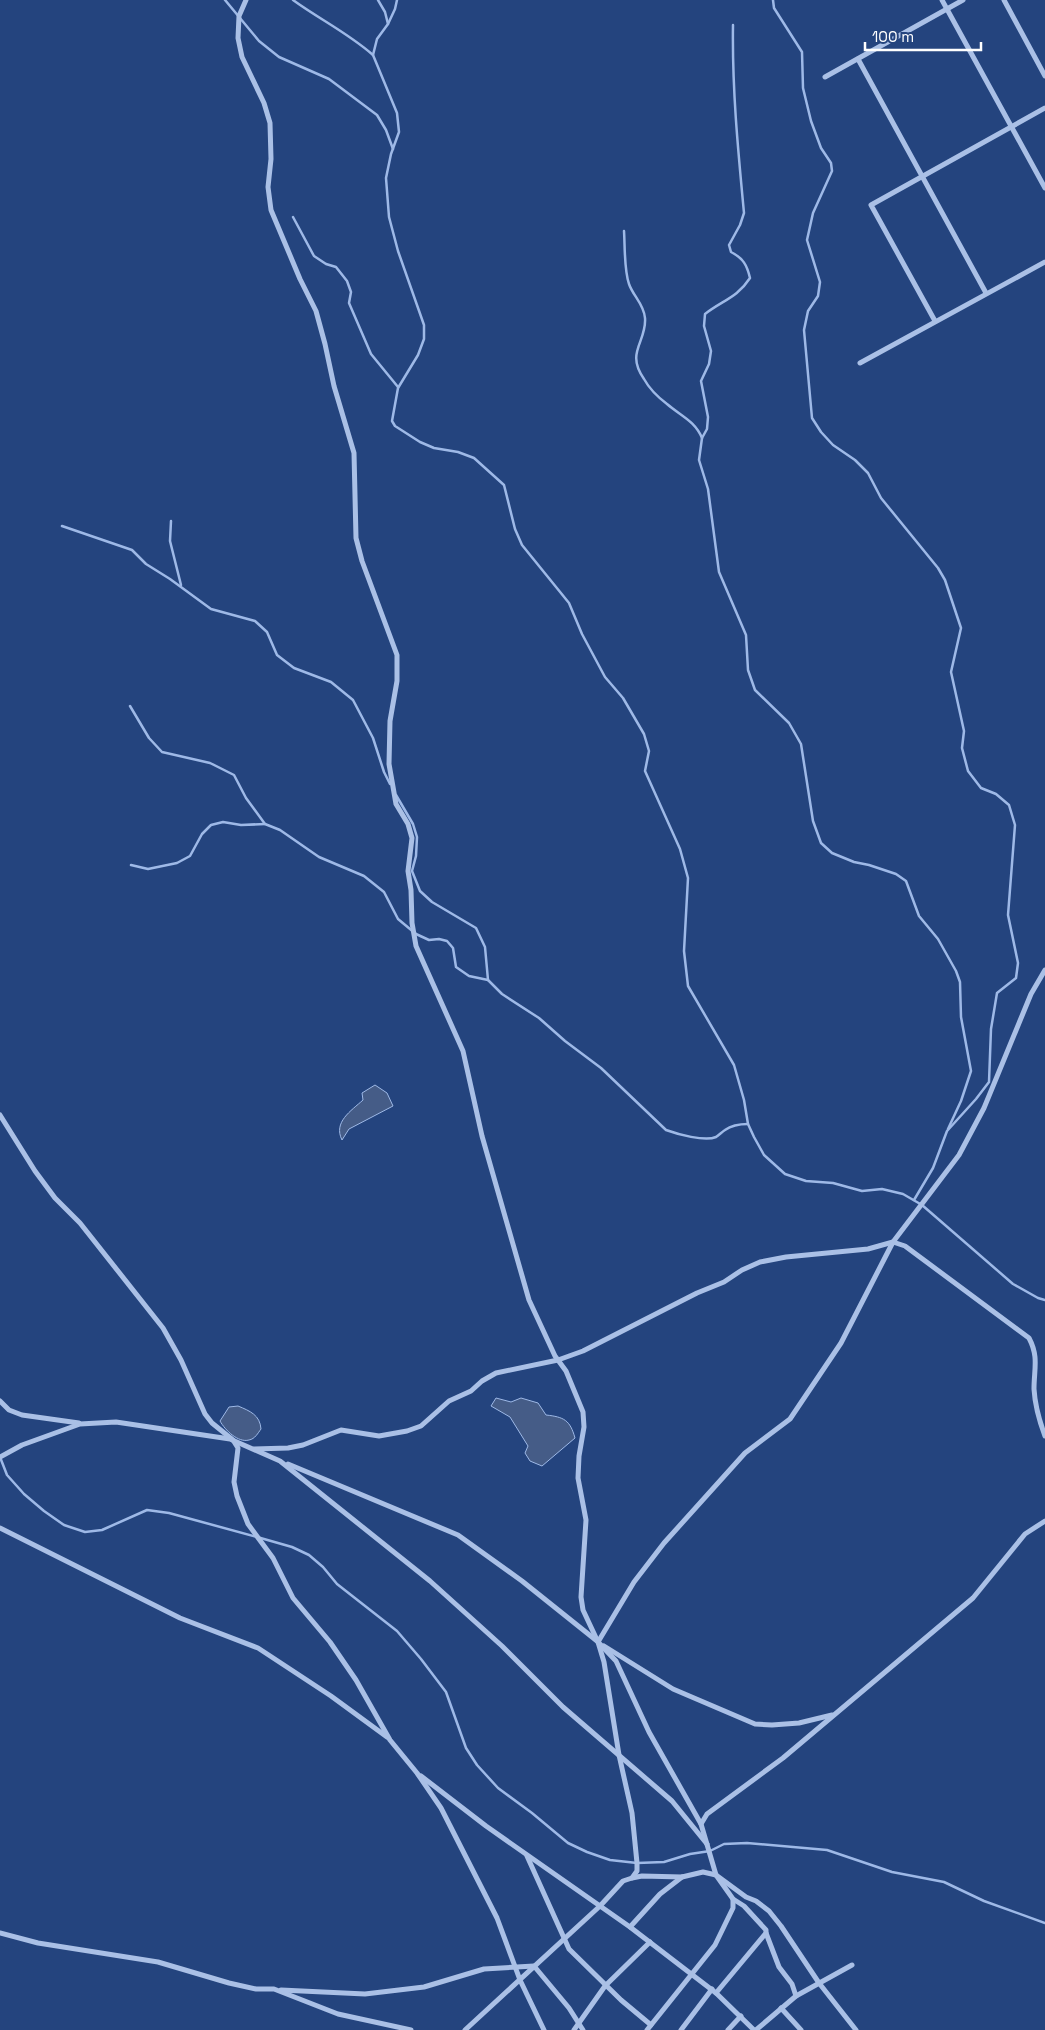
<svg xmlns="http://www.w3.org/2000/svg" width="1045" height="2030" font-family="'Space Grotesk',sans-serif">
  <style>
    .water { fill: #455c87; stroke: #9eb9e7 }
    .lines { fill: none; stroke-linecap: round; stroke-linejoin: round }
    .stream { stroke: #9eb9e7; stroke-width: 2.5 }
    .street { stroke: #aac0e6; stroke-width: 5 }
  </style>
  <rect width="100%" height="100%" fill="#24447e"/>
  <g class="water">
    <path d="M 375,1085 L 387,1093 L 393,1106 L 349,1129 L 342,1140 C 333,1122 351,1111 363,1100 L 362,1093 Z"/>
    <path d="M 496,1398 L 511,1402 L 521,1398 L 538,1403 L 546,1415 C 564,1417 570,1420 575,1438 L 542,1466 L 530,1461 L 525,1453 L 528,1446 L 510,1417 L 491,1406 Z"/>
    <path d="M 238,1406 C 250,1411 260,1415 261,1429 C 258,1433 255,1439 249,1440 C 238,1443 225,1430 220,1421 L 229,1407 Z"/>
  </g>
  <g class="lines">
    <g class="stream">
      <path d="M 225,0 L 259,41 L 279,57 L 329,79 L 377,115 L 386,130 L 393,149"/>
      <path d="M 293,0 C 319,19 348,33 373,55"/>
      <path d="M 378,0 L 385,12 L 388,24 L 377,39 L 373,55 L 397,113 L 399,132 L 391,154 L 386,178 L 389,217 L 398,251 L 424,325 L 424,339 L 418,355 L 398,388 L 392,421 L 395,426 L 420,442 L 434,448 L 458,452 L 474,458 L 504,485 L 515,529 L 522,545 L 569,603 L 582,634 L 605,677 L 623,698 L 644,734 L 649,751 L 645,771 L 680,849 L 688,878 L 684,951 L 688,986 L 734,1065 L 744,1100 L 748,1124 L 754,1137 L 764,1155 L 785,1174 L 806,1181 L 833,1183 L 862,1191 L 882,1189 L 903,1194 L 922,1205 L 1013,1284 L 1038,1298 L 1045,1300"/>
      <path d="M 773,0 L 774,8 L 802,52 L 803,88 L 811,121 L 821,148 L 831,163 L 832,171 L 813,213 L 807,240 L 820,282 L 818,296 L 808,311 L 804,330 L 812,418 L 821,432 L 833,445 L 855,460 L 868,473 L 881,498 L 938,568 L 945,580 L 961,628 L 951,672 L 964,731 L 962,748 L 968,771 L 981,788 L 996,794 L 1009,805 L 1015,825 L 1008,915 L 1018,963 L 1016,978 L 997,993 L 991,1029 L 989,1082 L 976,1099 L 947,1131 L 933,1168 L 914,1200"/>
      <path d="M 388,24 L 395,9 L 397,0"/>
      <path d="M 733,25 C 732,88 738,150 744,213 L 740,225 L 729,245 L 731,252 C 743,258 747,265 750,278 C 737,298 723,300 705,314 L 704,326 L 711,351 L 709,364 L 701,381 L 708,417 L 707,429 L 702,438 L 699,460 L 708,489 L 719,572 L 746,635 L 748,670 L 755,690 L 789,723 L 801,744 L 813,821 L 821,843 L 832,853 L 854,862 L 869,865 L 896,874 L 906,881 L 919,916 L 938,939 L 956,971 L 960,982 L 961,1017 L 971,1071 L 961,1101 L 948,1129"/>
      <path d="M 293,217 L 314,256 L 326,264 L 336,267 L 347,281 L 351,292 L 349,303 L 371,354 L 398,387"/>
      <path d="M 624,231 C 625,246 624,270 629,284 C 633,296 644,304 645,318 C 647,342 625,352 644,379 C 649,388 659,398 667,404 C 681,416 695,421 702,438"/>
      <path d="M 171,521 L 170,541 L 181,585"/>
      <path d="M 62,526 L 132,550 L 146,564 L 170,579 L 211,609 L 255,621 L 267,632 L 277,655 L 294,668 L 331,682 L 353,700 L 373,738 L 384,772 L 390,784"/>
      <path d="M 130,706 L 149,738 L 162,752 L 210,763 L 234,775 L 246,798 L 265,824 L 280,830 L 319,857 L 364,876 L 384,892 L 398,919 L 416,934 L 429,940 L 439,939 L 447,941 L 453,948 L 456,967 L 469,976 L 488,980"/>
      <path d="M 396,795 L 413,824 L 417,837 L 416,856 L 412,871 L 420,891 L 432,902 L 476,928 L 485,947 L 488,980 L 502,994 L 539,1018 L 565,1041 L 601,1068 L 666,1130 C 677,1134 705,1142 716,1137 C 719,1135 722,1132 725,1130 C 732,1125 739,1124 748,1124"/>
      <path d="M 131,865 L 148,869 L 177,863 L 190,856 L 202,834 L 211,825 L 223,822 L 241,825 L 265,824"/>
      <path d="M 0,1457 L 7,1475 L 24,1494 L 44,1511 L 64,1525 L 85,1532 L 102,1530 L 147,1510 L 169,1513 L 257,1537 L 292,1547 L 309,1555 L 323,1567 L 337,1584 L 397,1631 L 421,1659 L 446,1692 L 466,1748 L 477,1765 L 498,1788 L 532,1813 L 568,1843 L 587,1852 L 610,1860 L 637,1863 L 664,1862 L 690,1854 L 710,1851 L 724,1844 L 747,1843 L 827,1850 L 892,1872 L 944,1882 L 984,1901 L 1045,1923"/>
    </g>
    <g class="street">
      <path d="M 246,0 L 239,16 L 238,38 L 242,57 L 264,103 L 270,123 L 271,159 L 268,187 L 271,210 L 300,279 L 316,311 L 325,344 L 334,386 L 354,453 L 356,538 L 362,561 L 397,655 L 397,681 L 390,721 L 389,764 L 396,804 L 408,824 L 412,838 L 408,871 L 411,890 L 412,923 L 416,946 L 463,1051 L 482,1136 L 529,1300 L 555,1356 L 566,1371 L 583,1412 L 584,1427 L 579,1456 L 578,1478 L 586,1520 L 581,1597 L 583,1610 L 598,1642 L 604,1662 L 619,1755 L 632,1813 L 637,1863 L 637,1871 L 632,1878 L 623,1881 L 600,1906 L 465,2030"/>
      <path d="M 942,0 L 1045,188"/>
      <path d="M 1004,0 L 1045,76"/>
      <path d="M 858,59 L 986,293"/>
      <path d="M 825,77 L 963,0"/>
      <path d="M 935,321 L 871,205 L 1045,108"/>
      <path d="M 860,363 L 1045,262"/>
      <path d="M 0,1115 L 35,1171 L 55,1198 L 80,1223 L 163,1328 L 181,1360 L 205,1414 L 212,1423 L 233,1440 L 238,1448 L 234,1482 L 237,1496 L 248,1524 L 273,1558 L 293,1598 L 330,1642 L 356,1680 L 390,1740 L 417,1773 L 441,1808 L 497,1918 L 520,1980 L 544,2030"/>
      <path d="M 0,1401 L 9,1410 L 22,1415 L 79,1423"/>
      <path d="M 254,1449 L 288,1448 L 303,1445 L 341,1430 L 379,1436 L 407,1431 L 421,1426 L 449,1401 L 471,1391 L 482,1381 L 496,1373 L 558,1360 L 583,1351 L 697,1293 L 724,1282 L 742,1270 L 760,1262 L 786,1257 L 868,1249 L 893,1242 L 905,1246 L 1029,1338 C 1039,1357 1034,1369 1034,1389 C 1035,1406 1039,1420 1045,1436"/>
      <path d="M 0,1457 L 22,1445 L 80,1424 L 116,1422 L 230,1439 L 280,1461 L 430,1581 L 502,1646 L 563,1707 L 672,1801 L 707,1844"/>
      <path d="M 288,1464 L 458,1535 L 522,1581 L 597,1641"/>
      <path d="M 0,1528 L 180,1618 L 258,1648 L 331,1696 L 387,1737"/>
      <path d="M 604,1646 L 673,1689 L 755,1724 L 772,1725 L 799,1723 L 832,1715"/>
      <path d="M 421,1776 L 486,1826 L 630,1927 L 716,1993 L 754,2030"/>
      <path d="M 701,1824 L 649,1732 L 616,1661 L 598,1642 L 634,1582 L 664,1543 L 745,1453 L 790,1419 L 841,1343 L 893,1242 L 959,1155 L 984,1108 L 1031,994 L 1045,970"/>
      <path d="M 527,1856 L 569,1949 L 621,2000 L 651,2025"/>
      <path d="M 632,1878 L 642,1876 L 682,1877 L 703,1872 L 716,1875 L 746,1897 L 756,1901 L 769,1911 L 781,1926 L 819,1983 L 856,2030"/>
      <path d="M 630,1927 L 660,1894 L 682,1877"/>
      <path d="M 0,1933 L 38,1943 L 158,1962 L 229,1983 L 256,1989 L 274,1989 L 338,2014 L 411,2030"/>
      <path d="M 766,1933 L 779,1967 L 792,1984 L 796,1996"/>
      <path d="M 281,1990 L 365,1994 L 424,1987 L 484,1969 L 534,1966 L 569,2008 L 583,2030"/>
      <path d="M 716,1993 L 766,1933 L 766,1930 L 744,1906 L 733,1899"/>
      <path d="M 781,2008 L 801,2030"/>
      <path d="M 574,2030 L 605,1986 L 650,1942"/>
      <path d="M 647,2030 L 715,1945 L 733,1908 L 733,1899 L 716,1875 L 701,1824 L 707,1814 L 783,1758 L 973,1598 L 1025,1534 L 1045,1521"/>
      <path d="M 681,2030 L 712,1989"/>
      <path d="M 728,2030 L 741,2016"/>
      <path d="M 756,2030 L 796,1996 L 852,1965"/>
    </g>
  </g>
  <path d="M865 42v8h116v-8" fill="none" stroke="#ffffff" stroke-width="2.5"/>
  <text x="872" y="42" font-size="15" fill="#ffffff" stroke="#24447e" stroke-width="4" paint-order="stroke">100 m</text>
</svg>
